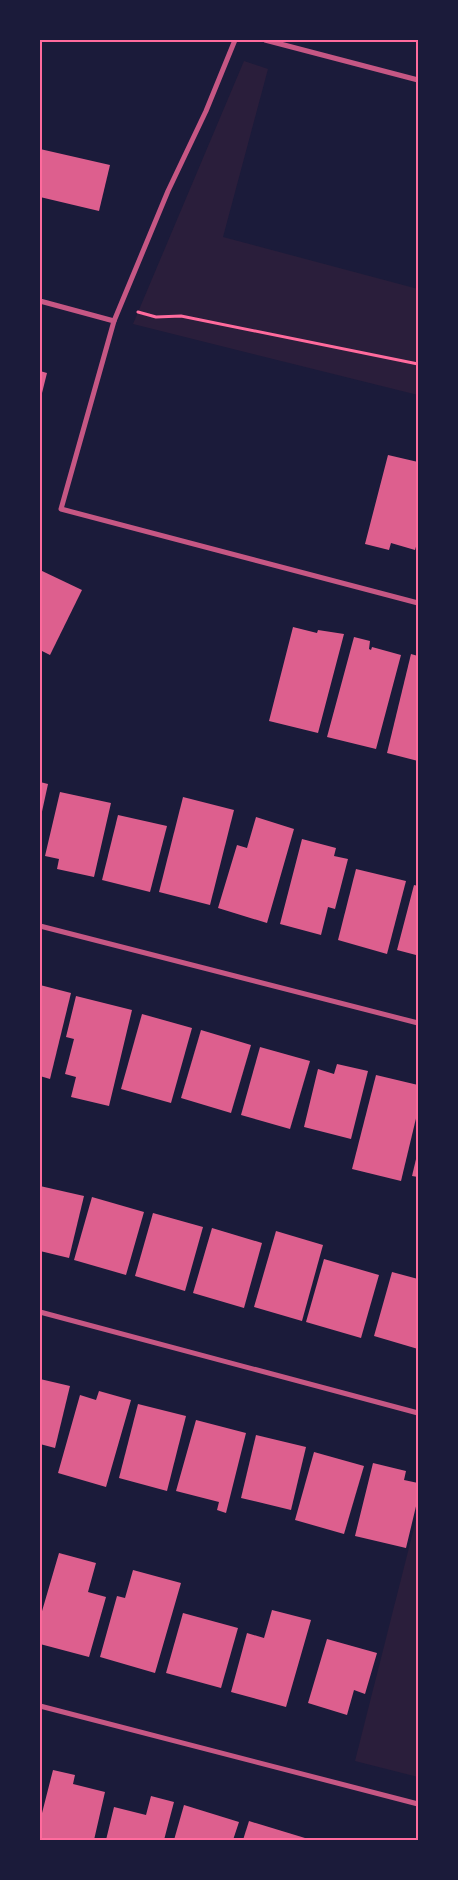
<svg xmlns="http://www.w3.org/2000/svg" width="458" height="1880" font-family="'Public Sans',sans-serif">
  <style>
    .green { fill: #2a1e3b }
    .building { fill: #dd5f8e }
    .lines { fill: none; stroke-linecap: round; stroke-linejoin: round }
    .path { stroke: #ff6b9d; stroke-width: 3 }
    .minor { stroke: #c65784; stroke-width: 5 }
    .neatline { fill: none; stroke: #ff6b9d; stroke-width: 2 }
  </style>
  <rect width="100%" height="100%" fill="#1b1b3a"/>
  <g class="green">
    <path d="M 244,61 L 268,69 L 223,237 L 418,289 L 418,395 L 133,324 Z"/>
    <path d="M 418,1512 L 418,1777 L 355,1761 Z"/>
  </g>
  <g class="building">
    <path d="M 40,149 L 110,165 L 99,211 L 40,197 Z"/>
    <path d="M 40,371 L 47,373 L 41,397 L 40,397 Z"/>
    <path d="M 388,455 L 418,462 L 418,540 L 415,550 L 391,543 L 389,550 L 365,544 Z"/>
    <path d="M 40,570 L 82,590 L 50,655 L 40,650 Z"/>
    <path d="M 293,627 L 317,633 L 318,630 L 344,634 L 318,733 L 269,721 Z"/>
    <path d="M 354,637 L 370,641 L 369,649 L 371,650 L 372,647 L 401,655 L 376,749 L 327,737 Z"/>
    <path d="M 411,654 L 418,656 L 418,761 L 387,753 Z"/>
    <path d="M 40,782 L 48,784 L 41,816 L 40,816 Z"/>
    <path d="M 60,792 L 111,803 L 94,877 L 57,869 L 59,859 L 45,856 Z"/>
    <path d="M 183,797 L 234,810 L 210,905 L 159,892 Z"/>
    <path d="M 118,815 L 167,826 L 150,892 L 102,880 Z"/>
    <path d="M 256,817 L 294,829 L 267,923 L 218,908 L 237,845 L 247,848 Z"/>
    <path d="M 302,839 L 336,848 L 334,856 L 348,859 L 335,909 L 328,907 L 321,935 L 280,924 Z"/>
    <path d="M 356,869 L 406,881 L 387,954 L 338,940 Z"/>
    <path d="M 414,885 L 418,886 L 418,958 L 416,955 L 397,950 Z"/>
    <path d="M 40,985 L 71,993 L 50,1079 L 40,1076 Z"/>
    <path d="M 76,996 L 132,1010 L 109,1106 L 71,1097 L 76,1077 L 65,1074 L 74,1039 L 66,1037 Z"/>
    <path d="M 142,1014 L 192,1028 L 171,1103 L 121,1089 Z"/>
    <path d="M 201,1030 L 251,1045 L 231,1113 L 181,1098 Z"/>
    <path d="M 260,1047 L 310,1061 L 290,1129 L 241,1115 Z"/>
    <path d="M 337,1064 L 368,1071 L 351,1139 L 304,1127 L 318,1069 L 334,1074 Z"/>
    <path d="M 376,1075 L 418,1085 L 418,1110 L 401,1181 L 352,1169 Z"/>
    <path d="M 417,1155 L 418,1155 L 418,1177 L 412,1176 Z"/>
    <path d="M 40,1186 L 84,1196 L 69,1258 L 40,1251 Z"/>
    <path d="M 92,1197 L 144,1212 L 126,1275 L 74,1260 Z"/>
    <path d="M 153,1213 L 203,1227 L 185,1291 L 135,1276 Z"/>
    <path d="M 212,1228 L 262,1243 L 244,1308 L 193,1293 Z"/>
    <path d="M 276,1231 L 323,1245 L 302,1321 L 254,1307 Z"/>
    <path d="M 324,1259 L 379,1275 L 361,1338 L 306,1322 Z"/>
    <path d="M 392,1272 L 418,1279 L 418,1349 L 374,1336 Z"/>
    <path d="M 40,1379 L 70,1386 L 55,1448 L 40,1444 Z"/>
    <path d="M 99,1391 L 131,1400 L 106,1487 L 58,1473 L 80,1395 L 96,1400 Z"/>
    <path d="M 138,1404 L 186,1416 L 167,1491 L 119,1478 Z"/>
    <path d="M 196,1420 L 246,1433 L 226,1513 L 217,1510 L 219,1502 L 176,1491 Z"/>
    <path d="M 256,1435 L 306,1447 L 291,1510 L 241,1498 Z"/>
    <path d="M 314,1452 L 364,1466 L 344,1534 L 295,1520 Z"/>
    <path d="M 373,1463 L 406,1471 L 404,1480 L 418,1483 L 418,1498 L 406,1548 L 355,1536 Z"/>
    <path d="M 59,1553 L 96,1563 L 88,1592 L 106,1597 L 89,1657 L 40,1644 L 40,1618 Z"/>
    <path d="M 133,1570 L 181,1583 L 155,1673 L 100,1657 L 117,1596 L 125,1598 Z"/>
    <path d="M 272,1610 L 311,1620 L 286,1707 L 231,1692 L 247,1633 L 264,1638 Z"/>
    <path d="M 183,1613 L 238,1628 L 221,1688 L 166,1673 Z"/>
    <path d="M 327,1639 L 377,1653 L 365,1694 L 354,1690 L 347,1715 L 308,1703 Z"/>
    <path d="M 53,1770 L 75,1775 L 73,1784 L 105,1792 L 94,1840 L 40,1840 L 40,1821 Z"/>
    <path d="M 151,1796 L 174,1802 L 164,1840 L 106,1840 L 114,1807 L 146,1815 Z"/>
    <path d="M 184,1805 L 239,1822 L 233,1840 L 174,1840 Z"/>
    <path d="M 249,1821 L 305,1838 L 305,1840 L 243,1840 Z"/>
  </g>
  <g class="lines">
    <path class="path" d="M 138,312 L 156,317 L 181,316 L 418,364"/>
    <g class="minor">
      <path d="M 235,40 L 206,111 L 168,191 L 114,321 L 61,509 L 418,603"/>
      <path d="M 265,40 L 418,80"/>
      <path d="M 40,301 L 114,321"/>
      <path d="M 40,926 L 418,1023"/>
      <path d="M 40,1312 L 418,1413"/>
      <path d="M 40,1706 L 418,1804"/>
    </g>
  </g>
  <rect width="458" height="1880" fill="none" stroke="#1b1b3a" stroke-width="82"/>
  <rect x="41" y="41" width="376" height="1798" class="neatline"/>
</svg>
